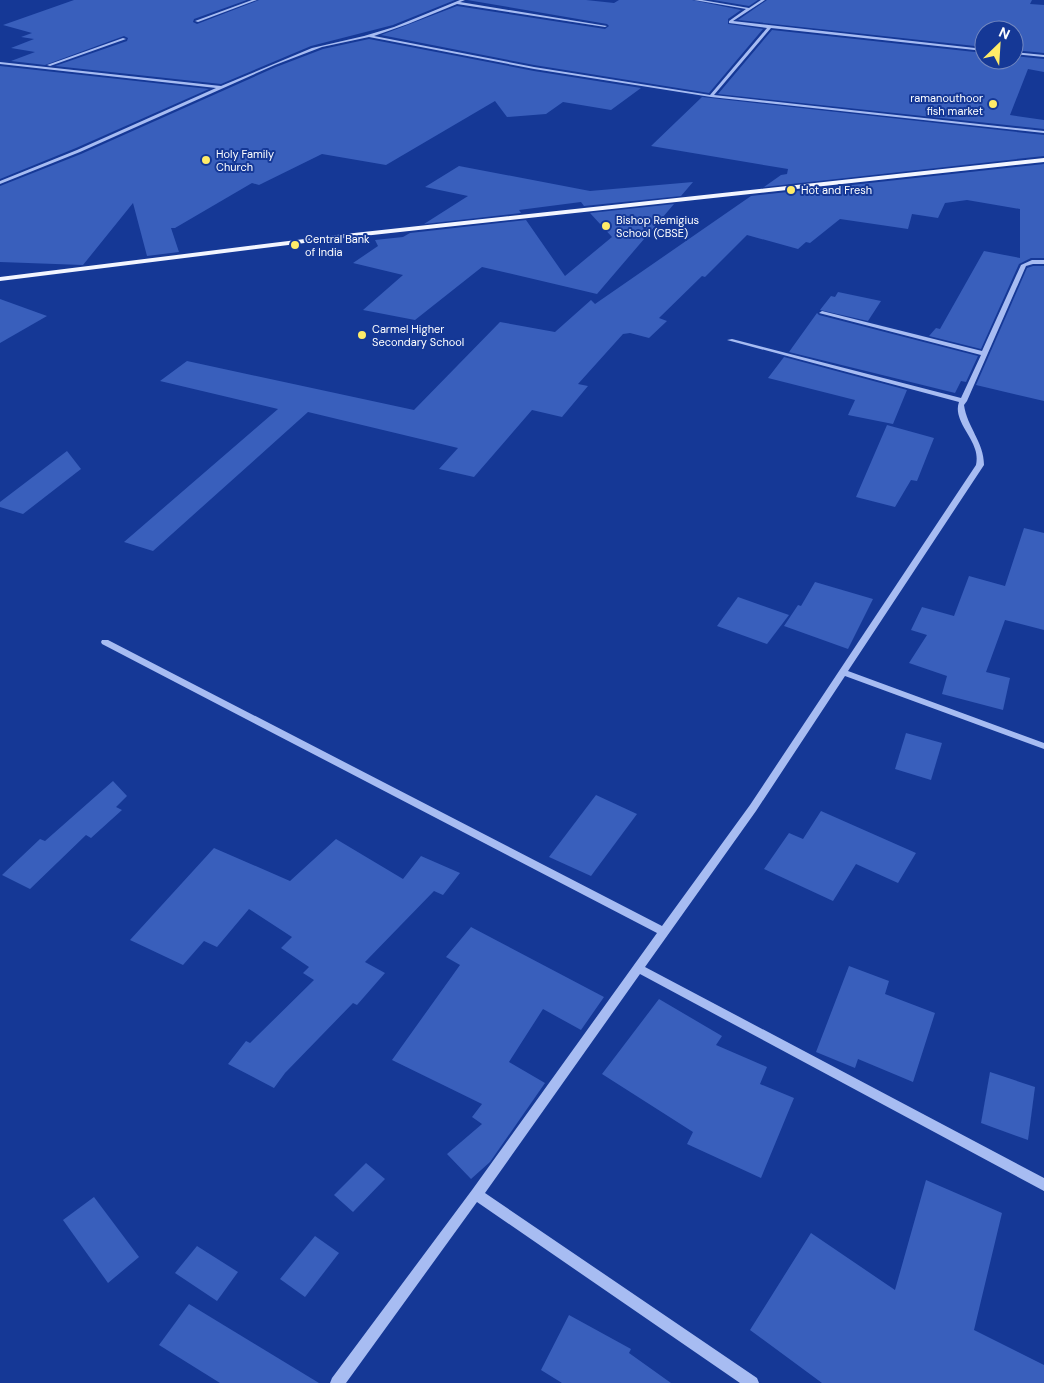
<svg xmlns="http://www.w3.org/2000/svg" width="1044" height="1383" font-family="'DM Sans',sans-serif">
  <style>
    .building { fill: #395fbc }
    .lines { fill: none; stroke-linecap: round; stroke-linejoin: round }
    .minor { fill: #a7bcf2; fill-rule: evenodd }
    .major { fill: #f2f5ff; fill-rule: evenodd }
    .poi-dot { fill: #ffec68; stroke: #153896; stroke-width: 2 }
    .labels { text-anchor: middle; stroke-width: 4; stroke-linejoin: round; paint-order: stroke }
    .far-poi-label { font-size: 11px; fill: #fff; stroke: #153896; text-anchor: start }
  </style>
  <rect width="100%" height="100%" fill="#153896"/>
  <g class="building">
    <path d="M 74,0 L 247,0 L 194,19 L 193,22 L 197,24 L 259,0 L 455,0 L 393,25 L 311,46 L 221,84 L 55,66 L 127,41 L 128,38 L 124,36 L 45,65 L 11,61 L 35,52 L 11,48 L 34,39 L 21,37 L 32,33 L 3,25 Z"/>
    <path d="M 467,0 L 586,0 L 614,3 L 619,0 L 692,0 L 741,10 L 728,19 L 728,24 L 763,29 L 709,93 L 534,65 L 381,35 L 457,6 L 605,29 L 609,26 L 607,24 Z"/>
    <path d="M 713,0 L 758,0 L 749,6 Z"/>
    <path d="M 767,0 L 1032,0 L 1030,4 L 1044,5 L 1044,53 L 1014,50 L 1014,30 L 984,30 L 984,47 L 738,20 Z"/>
    <path d="M 772,30 L 984,53 L 984,60 L 1014,60 L 1014,56 L 1044,59 L 1044,72 L 1028,69 L 1010,115 L 1044,120 L 1044,129 L 718,94 Z"/>
    <path d="M 369,39 L 534,71 L 641,88 L 611,110 L 563,102 L 546,114 L 507,117 L 495,101 L 386,165 L 322,154 L 259,185 L 252,183 L 175,228 L 171,228 L 179,252 L 147,256 L 133,203 L 83,265 L 0,262 L 0,186 L 81,154 L 276,67 L 323,49 Z"/>
    <path d="M 0,66 L 209,89 L 76,148 L 0,179 Z"/>
    <path d="M 702,97 L 1044,135 L 1044,156 L 764,187 L 781,175 L 787,174 L 788,169 L 651,146 Z"/>
    <path d="M 1044,164 L 1044,258 L 1031,258 L 1019,264 L 981,349 L 929,336 L 936,328 L 940,329 L 984,251 L 1020,258 L 1020,209 L 967,200 L 945,203 L 938,218 L 912,214 L 908,229 L 840,219 L 810,243 L 806,242 L 798,249 L 747,235 L 705,277 L 702,276 L 659,318 L 667,321 L 649,338 L 630,333 L 623,334 L 578,384 L 588,386 L 562,417 L 532,410 L 474,477 L 439,469 L 458,448 L 308,412 L 153,551 L 124,542 L 278,409 L 160,381 L 187,361 L 414,410 L 500,322 L 555,332 L 591,300 L 595,304 L 751,196 Z"/>
    <path d="M 459,166 L 590,191 L 693,182 L 681,196 L 584,206 L 581,202 L 519,210 L 521,213 L 424,224 L 468,196 L 425,187 Z"/>
    <path d="M 674,204 L 597,294 L 482,267 L 415,320 L 363,310 L 403,275 L 353,263 L 378,246 L 375,240 L 403,237 L 410,233 L 526,220 L 565,276 L 612,237 L 590,213 Z"/>
    <path d="M 1033,266 L 1044,266 L 1044,401 L 976,385 L 1027,268 Z"/>
    <path d="M 838,292 L 881,301 L 868,321 L 820,310 L 831,296 L 835,297 Z"/>
    <path d="M 0,299 L 47,316 L 0,343 Z"/>
    <path d="M 817,313 L 819,315 L 978,356 L 966,382 L 961,381 L 955,393 L 789,352 Z"/>
    <path d="M 784,357 L 907,390 L 893,424 L 848,415 L 855,400 L 768,378 Z"/>
    <path d="M 887,425 L 934,438 L 917,481 L 911,480 L 895,507 L 856,497 Z"/>
    <path d="M 67,451 L 81,469 L 23,514 L 0,507 L 0,502 Z"/>
    <path d="M 1024,528 L 1044,533 L 1044,630 L 1005,620 L 986,672 L 1010,678 L 1003,710 L 942,694 L 947,676 L 909,663 L 927,635 L 911,630 L 922,607 L 954,616 L 969,576 L 1005,586 Z"/>
    <path d="M 815,582 L 873,599 L 848,649 L 784,626 L 798,605 L 801,606 Z"/>
    <path d="M 738,597 L 789,615 L 767,644 L 717,626 Z"/>
    <path d="M 906,733 L 942,743 L 931,780 L 895,769 Z"/>
    <path d="M 113,781 L 127,796 L 116,807 L 122,810 L 91,838 L 86,835 L 30,889 L 2,875 L 40,839 L 45,841 Z"/>
    <path d="M 596,795 L 637,814 L 591,876 L 549,857 Z"/>
    <path d="M 821,811 L 916,853 L 898,883 L 856,864 L 833,901 L 764,869 L 789,833 L 803,839 Z"/>
    <path d="M 336,839 L 403,879 L 421,856 L 460,873 L 443,895 L 434,891 L 365,962 L 385,973 L 357,1005 L 353,1003 L 285,1073 L 274,1088 L 228,1064 L 246,1041 L 250,1043 L 314,980 L 303,973 L 309,967 L 281,948 L 292,937 L 249,909 L 217,947 L 204,941 L 183,965 L 130,940 L 214,848 L 290,881 Z"/>
    <path d="M 471,927 L 604,997 L 581,1030 L 543,1009 L 509,1062 L 545,1083 L 490,1162 L 471,1179 L 447,1154 L 482,1124 L 472,1117 L 482,1104 L 392,1060 L 460,965 L 446,957 Z"/>
    <path d="M 849,966 L 889,981 L 885,994 L 935,1013 L 913,1082 L 858,1059 L 855,1068 L 816,1052 Z"/>
    <path d="M 659,999 L 722,1036 L 716,1045 L 767,1067 L 760,1084 L 794,1098 L 761,1178 L 687,1144 L 693,1132 L 602,1074 Z"/>
    <path d="M 990,1072 L 1035,1087 L 1028,1140 L 981,1123 Z"/>
    <path d="M 366,1163 L 385,1179 L 353,1212 L 334,1195 Z"/>
    <path d="M 926,1180 L 1002,1213 L 974,1330 L 1044,1365 L 1044,1383 L 822,1383 L 750,1330 L 811,1233 L 895,1290 Z"/>
    <path d="M 94,1197 L 139,1257 L 108,1283 L 63,1220 Z"/>
    <path d="M 315,1236 L 339,1253 L 305,1297 L 280,1279 Z"/>
    <path d="M 197,1246 L 238,1272 L 217,1301 L 175,1273 Z"/>
    <path d="M 189,1304 L 319,1383 L 220,1383 L 159,1345 Z"/>
    <path d="M 569,1315 L 631,1349 L 629,1353 L 671,1383 L 562,1383 L 541,1370 Z"/>
  </g>
  <g class="lines">
    <g class="minor">
      <path d="M 252,0 L 257,0 L 198,22 L 195,21 Z"/>
      <path d="M 460,0 L 465,0 L 460,2 L 607,26 L 605,27 L 457,4 L 408,24 L 374,36 L 534,67 L 710,95 L 767,28 L 729,23 L 729,21 L 746,9 L 694,0 L 702,0 L 749,8 L 761,0 L 765,0 L 733,21 L 984,49 L 984,51 L 771,28 L 714,95 L 1044,131 L 1044,133 L 711,97 L 534,69 L 369,37 L 322,47 L 275,65 L 80,152 L 0,184 L 0,181 L 77,150 L 216,88 L 0,64 L 0,62 L 221,86 L 312,48 L 364,36 L 394,27 Z"/>
      <path d="M 123,38 L 126,39 L 50,66 L 47,65 Z"/>
      <path d="M 1014,52 L 1044,55 L 1044,57 L 1014,54 Z"/>
      <path d="M 1032,260 L 1044,260 L 1044,264 L 1033,264 L 1026,266 L 967,401 L 964,405 C 967,427 984,442 984,465 L 848,671 L 1044,743 L 1044,749 L 845,676 L 756,811 L 645,967 L 1044,1178 L 1044,1191 L 640,974 L 485,1193 L 757,1378 L 759,1383 L 740,1383 L 477,1202 L 346,1383 L 330,1383 L 332,1378 L 472,1190 L 657,933 L 102,644 L 101,642 L 102,640 L 108,640 L 662,926 L 750,805 L 976,465 C 977,460 977,455 975,449 C 971,435 953,418 959,402 L 727,340 L 732,339 L 961,398 L 981,355 L 819,313 L 822,311 L 982,351 L 1021,265 Z"/>
    </g>
    <path class="major" d="M 1044,158 L 1044,162 L 345,238 L 0,281 L 0,277 L 345,234 Z"/>
  </g>
  <g class="poi-dot">
    <circle cx="993" cy="104" r="5"/>
    <circle cx="206" cy="160" r="5"/>
    <circle cx="791" cy="190" r="5"/>
    <circle cx="606" cy="226" r="5"/>
    <circle cx="295" cy="245" r="5"/>
    <circle cx="362" cy="335" r="5"/>
  </g>
  <g class="labels">
    <g class="far-poi-label">
      <text x="983" y="102" text-anchor="end">ramanouthoor<tspan x="983" dy="13">fish market</tspan></text>
      <text x="216" y="158">Holy Family<tspan x="216" dy="13">Church</tspan></text>
      <text x="801" y="194">Hot and Fresh</text>
      <text x="616" y="224">Bishop Remigius<tspan x="616" dy="13">School (CBSE)</tspan></text>
      <text x="305" y="243">Central Bank<tspan x="305" dy="13">of India</tspan></text>
      <text x="372" y="333">Carmel Higher<tspan x="372" dy="13">Secondary School</tspan></text>
    </g>
  </g>
  <g transform="translate(999 45) rotate(25)"><circle r="24" fill="#153896" stroke="#7388c0"/>
  <path d="M0-4L9 19L0 12L-9 19Z" fill="#ffec68"/>
  <text y="-8" font-size="14" font-weight="bold" text-anchor="middle" fill="#ffffff">N</text>
  </g>
</svg>
